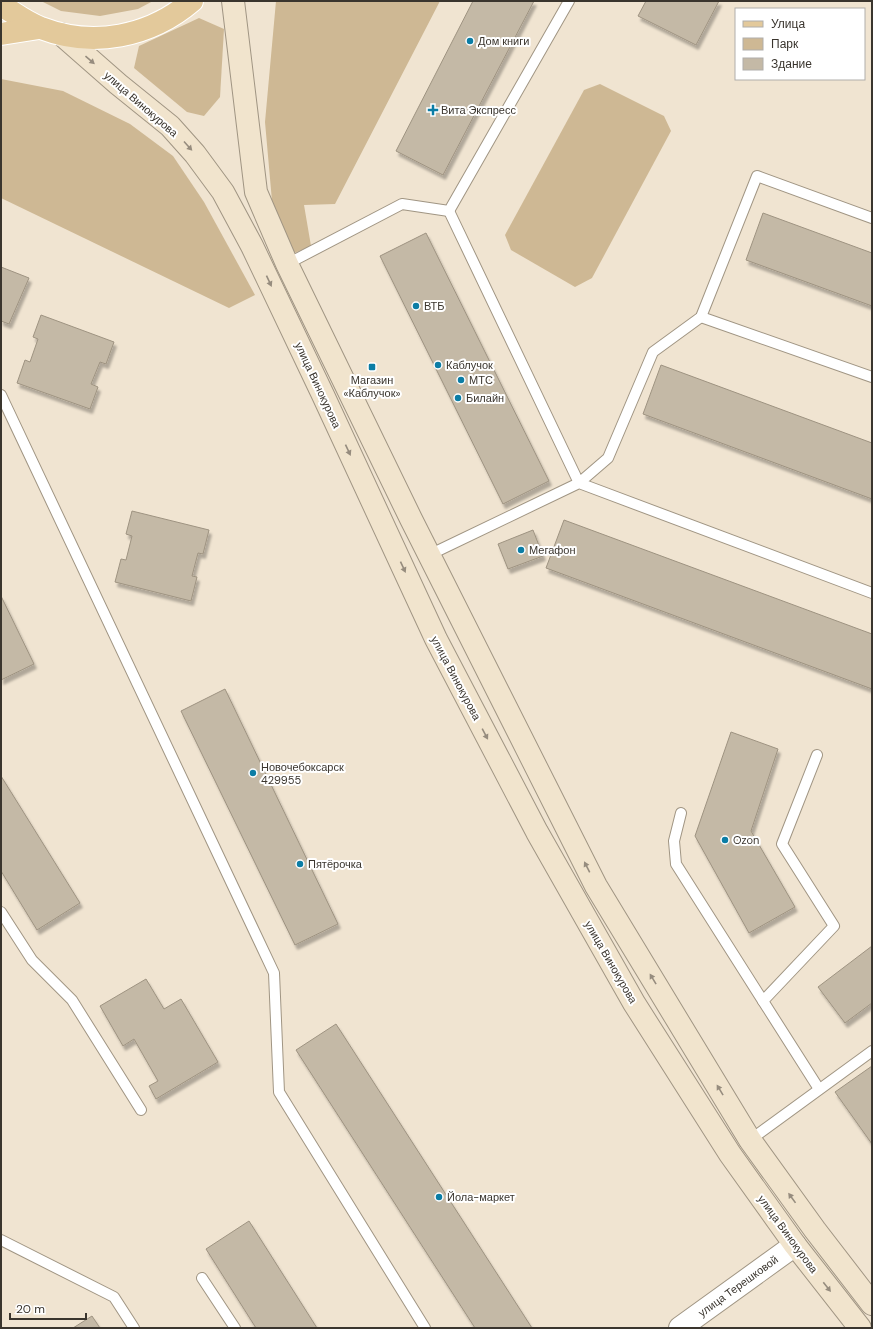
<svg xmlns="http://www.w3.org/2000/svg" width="873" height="1329" font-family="'DM Sans',sans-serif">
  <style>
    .green { fill: #ceb894 }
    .building { fill: #c4b9a6; stroke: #9e9381; filter: url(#shadow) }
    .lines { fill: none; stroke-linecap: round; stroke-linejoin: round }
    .service-casing { stroke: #a09583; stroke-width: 12 }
    .tertiary-casing { stroke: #a09583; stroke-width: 24 }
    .secondary-casing { stroke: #a09583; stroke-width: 24 }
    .primary-casing { stroke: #fff; stroke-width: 24 }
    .service { stroke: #fff; stroke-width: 10 }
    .tertiary { stroke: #fff; stroke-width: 22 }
    .secondary { stroke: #f1e4cd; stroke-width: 22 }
    .primary { stroke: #e3c99b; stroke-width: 22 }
    .oneway { fill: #968c7e }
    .poi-dot { fill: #0b7da5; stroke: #fff; stroke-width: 1.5 }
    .labels { text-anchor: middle; stroke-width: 4; stroke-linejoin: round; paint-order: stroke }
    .poi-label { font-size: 11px; fill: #3a352e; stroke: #fff; text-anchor: start }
    .street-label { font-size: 11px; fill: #3a352e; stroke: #fff }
  </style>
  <defs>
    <filter id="shadow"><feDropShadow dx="2.5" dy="4.5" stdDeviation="1" flood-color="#0004"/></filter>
  </defs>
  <rect width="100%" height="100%" fill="#f0e4d1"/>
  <g class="green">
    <path d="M 41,1 L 153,1 L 138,9 L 100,16 L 61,11 Z"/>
    <path d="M 276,1 L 440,1 L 335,204 L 304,205 L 311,246 L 292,254 L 272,201 L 265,122 Z"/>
    <path d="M 199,18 L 224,29 L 220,97 L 204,116 L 187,112 L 134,68 L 139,46 Z"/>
    <path d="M 1,79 L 63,91 L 130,124 L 173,156 L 204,202 L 255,295 L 229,308 L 1,198 Z"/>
    <path d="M 600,84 L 664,116 L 671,131 L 592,278 L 575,287 L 511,250 L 505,235 L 584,90 Z"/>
  </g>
  <g class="building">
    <path d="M 473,1 L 534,1 L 443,175 L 396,151 Z"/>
    <path d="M 646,1 L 719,1 L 696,45 L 638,16 Z"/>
    <path d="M 763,213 L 872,253 L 872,306 L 746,260 Z"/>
    <path d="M 426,233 L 549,481 L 503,504 L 380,256 Z"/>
    <path d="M 1,267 L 29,278 L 9,324 L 1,321 Z"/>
    <path d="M 41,315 L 114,342 L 106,364 L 100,362 L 91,384 L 98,387 L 90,409 L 17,383 L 25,360 L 30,362 L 38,339 L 33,337 Z"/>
    <path d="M 661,365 L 872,443 L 872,499 L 643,414 Z"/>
    <path d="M 132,511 L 209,530 L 203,554 L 198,553 L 192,576 L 197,577 L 191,601 L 115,582 L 121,559 L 126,560 L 132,536 L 126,534 Z"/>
    <path d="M 564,520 L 872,634 L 872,689 L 546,568 Z"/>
    <path d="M 533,530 L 543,556 L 508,569 L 498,544 Z"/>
    <path d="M 1,596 L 34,664 L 1,680 Z"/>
    <path d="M 225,689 L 338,924 L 295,945 L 181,711 Z"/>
    <path d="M 731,732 L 778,749 L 751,831 L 795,907 L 749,933 L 695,836 Z"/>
    <path d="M 1,776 L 80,903 L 37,930 L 1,871 Z"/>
    <path d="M 872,946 L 872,1003 L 845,1023 L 818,987 Z"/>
    <path d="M 146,979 L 164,1009 L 181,999 L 218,1062 L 156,1099 L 149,1086 L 158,1081 L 134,1039 L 123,1046 L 100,1006 Z"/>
    <path d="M 336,1024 L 532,1328 L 475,1328 L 296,1050 Z"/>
    <path d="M 872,1066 L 872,1144 L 835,1092 Z"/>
    <path d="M 249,1221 L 317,1328 L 256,1328 L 206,1249 Z"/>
    <path d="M 92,1316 L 100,1328 L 73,1328 Z"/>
  </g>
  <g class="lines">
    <g class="service-casing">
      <g id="service">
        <path d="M 449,211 L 579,483 L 608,458 L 653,352 L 701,317 L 757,176 L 872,218"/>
        <path d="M 287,264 L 402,204 L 449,211 L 569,1"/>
        <path d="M 701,317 L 872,377"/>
        <path d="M 1,395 L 274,973 L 279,1092 L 425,1328"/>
        <path d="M 429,555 L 579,483 L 872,593"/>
        <path d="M 817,755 L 782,844 L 834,926 L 763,1001 L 819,1089"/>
        <path d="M 681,813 L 674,841 L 676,864 L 763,1001"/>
        <path d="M 1,912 L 32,960 L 72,1000 L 141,1110"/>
        <path d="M 750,1140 L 872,1051"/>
        <path d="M 1,1240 L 114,1297 L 134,1328"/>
        <path d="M 202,1278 L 235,1328"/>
      </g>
    </g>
    <g class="tertiary-casing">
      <path id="tertiary" d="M 680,1328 L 795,1245"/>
    </g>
    <g class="secondary-casing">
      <g id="secondary">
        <path d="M 233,1 L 256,192 L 287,264 L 411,519 L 596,886 L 750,1140 L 815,1230 L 872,1304"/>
        <path d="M 61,34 L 118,84 L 170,126 L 195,154 L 223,192 L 252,246 L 323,395 L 436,639 L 537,832 L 634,1003 L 730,1154 L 795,1245 L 860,1328"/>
      </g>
    </g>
    <g class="primary-casing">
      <g id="primary">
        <path d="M 1,5 C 14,13 27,23 41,28 C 93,48 150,37 192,1"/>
        <path d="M 1,34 L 39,28"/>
      </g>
    </g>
    <use href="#service" class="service"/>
    <use href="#tertiary" class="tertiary"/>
    <use href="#secondary" class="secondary"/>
    <use href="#primary" class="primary"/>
  </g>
  <defs><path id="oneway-solid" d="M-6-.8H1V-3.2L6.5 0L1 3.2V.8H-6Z"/></defs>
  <g class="oneway">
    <use href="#oneway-solid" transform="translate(90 60) rotate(41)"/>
    <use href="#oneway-solid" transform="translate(188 146) rotate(48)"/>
    <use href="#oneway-solid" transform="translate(269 281) rotate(65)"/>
    <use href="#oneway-solid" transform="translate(348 450) rotate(65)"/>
    <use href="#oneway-solid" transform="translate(403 567) rotate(65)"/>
    <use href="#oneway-solid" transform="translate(485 734) rotate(62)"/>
    <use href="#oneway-solid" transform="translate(587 867) rotate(-117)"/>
    <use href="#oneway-solid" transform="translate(653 979) rotate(-121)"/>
    <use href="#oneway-solid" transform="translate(720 1090) rotate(-121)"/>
    <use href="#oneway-solid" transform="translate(792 1198) rotate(-126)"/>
    <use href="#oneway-solid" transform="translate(827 1287) rotate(52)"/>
  </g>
  <g class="poi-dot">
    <circle cx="470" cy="41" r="4"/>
    <path d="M431 104h4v4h4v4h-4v4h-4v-4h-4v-4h4z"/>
    <circle cx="416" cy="306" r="4"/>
    <circle cx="438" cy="365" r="4"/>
    <rect x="368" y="363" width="8" height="8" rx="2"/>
    <circle cx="461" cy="380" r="4"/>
    <circle cx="458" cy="398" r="4"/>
    <circle cx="521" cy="550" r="4"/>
    <circle cx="253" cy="773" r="4"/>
    <circle cx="725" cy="840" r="4"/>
    <circle cx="300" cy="864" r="4"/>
    <circle cx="439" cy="1197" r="4"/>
  </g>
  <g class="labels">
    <g class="poi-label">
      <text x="478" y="45">Дом книги</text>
      <text x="441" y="114">Вита Экспресс</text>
      <text x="424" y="310">ВТБ</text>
      <text x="446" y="369">Каблучок</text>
      <text x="372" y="384" text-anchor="middle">Магазин<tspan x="372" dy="13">«Каблучок»</tspan></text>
      <text x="469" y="384">МТС</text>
      <text x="466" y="402">Билайн</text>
      <text x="529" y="554">Мегафон</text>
      <text x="261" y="771">Новочебоксарск<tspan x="261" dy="13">429955</tspan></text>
      <text x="733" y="844">Ozon</text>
      <text x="308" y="868">Пятёрочка</text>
      <text x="447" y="1201">Йола-маркет</text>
    </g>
    <g class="street-label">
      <text transform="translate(141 104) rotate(41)" y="4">улица Винокурова</text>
      <text transform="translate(318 385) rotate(65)" y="4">улица Винокурова</text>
      <text transform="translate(456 678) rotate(62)" y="4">улица Винокурова</text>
      <text transform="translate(611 962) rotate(60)" y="4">улица Винокурова</text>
      <text transform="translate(788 1234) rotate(54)" y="4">улица Винокурова</text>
      <text transform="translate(738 1286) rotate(-36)" y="4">улица Терешковой</text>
    </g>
  </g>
  <rect width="873" height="1329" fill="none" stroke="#3a352e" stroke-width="4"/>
  <rect x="735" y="8" width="130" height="72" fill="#ffffff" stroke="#b0aeab"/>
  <rect x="743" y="21" width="20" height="6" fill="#e3c99b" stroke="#b0aeab"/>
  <text x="771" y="28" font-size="12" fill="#3a352e">Улица</text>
  <rect x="743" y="38" width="20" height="12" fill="#ceb894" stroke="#b0aeab"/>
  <text x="771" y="48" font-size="12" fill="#3a352e">Парк</text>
  <rect x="743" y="58" width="20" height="12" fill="#c4b9a6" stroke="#b0aeab"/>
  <text x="771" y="68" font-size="12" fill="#3a352e">Здание</text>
  <path d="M10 1313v6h76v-6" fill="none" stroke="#3a352e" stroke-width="2"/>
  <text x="16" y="1313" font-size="12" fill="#3a352e" stroke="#ffffff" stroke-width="3" paint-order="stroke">20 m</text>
</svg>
